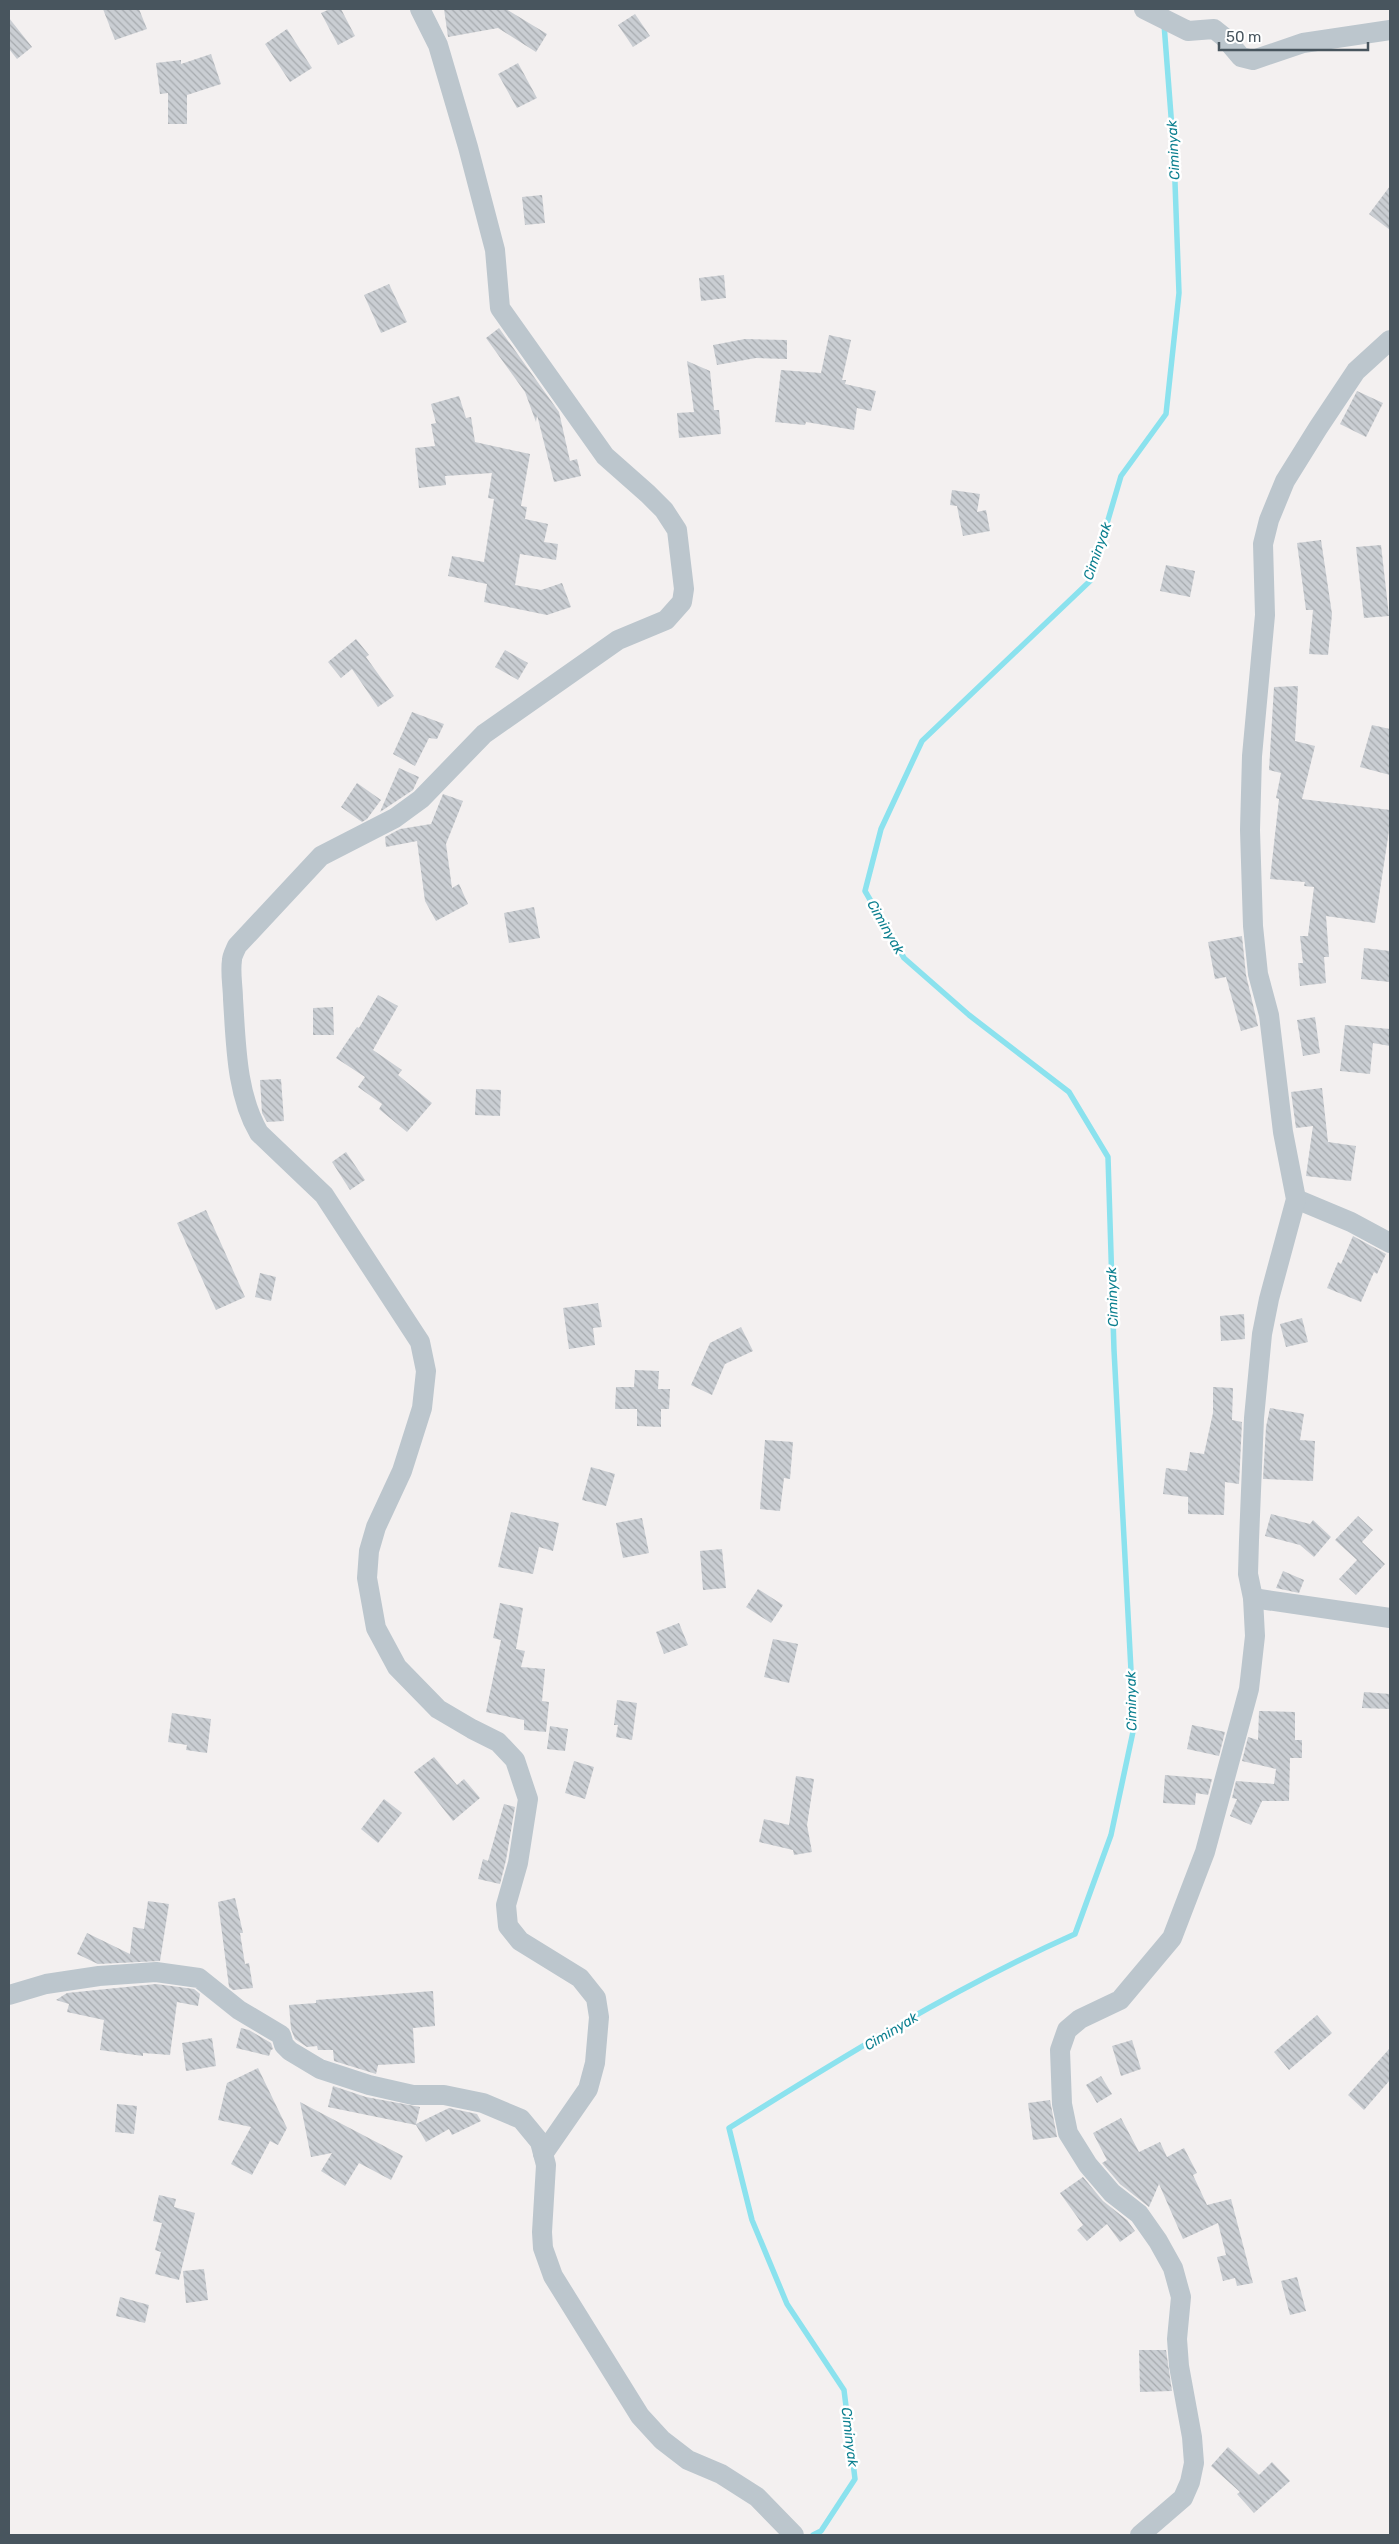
<svg xmlns="http://www.w3.org/2000/svg" width="1399" height="2544" font-family="Rubik,sans-serif">
  <style>
    .lines { fill: none; stroke-linecap: round; stroke-linejoin: round }
    .stream { stroke: #8be2ee; stroke-width: 5.5 }
    .building { fill: url(#building-back-hatch) }
    .minor { stroke: #bcc6cd; stroke-width: 20 }
    .labels { text-anchor: middle; stroke-width: 5; stroke-linejoin: round; paint-order: stroke }
    .water-label { font-size: 14px; font-style: italic; fill: #0b7f8f; stroke: #fff }
  </style>
  <defs>
    <pattern id="building-back-hatch" width="6" height="6" patternUnits="userSpaceOnUse" patternTransform="scale(1.25)"><rect width="6" height="6" fill="#caced3"/><path d="M-1 5l2 2M0 0l6 6M5-1l2 2" fill="none" stroke="#a6aaae"/></pattern>
  </defs>
  <rect width="100%" height="100%" fill="#f3f0f0"/>
  <g class="lines">
    <path class="stream" d="M 813,2535 L 821,2531 L 855,2479 L 844,2390 L 787,2304 L 752,2220 L 729,2128 C 841,2058 954,1988 1075,1934 L 1111,1835 L 1134,1727 L 1114,1350 L 1108,1157 L 1069,1092 L 969,1015 L 904,958 L 865,891 L 881,829 L 922,741 L 1090,581 L 1121,476 L 1166,414 L 1179,293 L 1174,155 L 1164,24"/>
  </g>
  <g class="building">
    <path d="M 103,9 L 139,9 L 147,29 L 115,40 Z"/>
    <path d="M 330,9 L 341,9 L 355,36 L 338,45 L 321,13 Z"/>
    <path d="M 444,9 L 506,9 L 547,34 L 536,52 L 498,28 L 448,37 Z"/>
    <path d="M 635,14 L 650,36 L 633,47 L 618,25 Z"/>
    <path d="M 9,18 L 32,47 L 17,59 L 9,49 Z"/>
    <path d="M 287,29 L 312,68 L 290,82 L 265,44 Z"/>
    <path d="M 211,54 L 221,84 L 187,95 L 187,124 L 168,124 L 168,93 L 160,94 L 156,63 L 181,60 L 181,64 Z"/>
    <path d="M 518,63 L 537,98 L 517,108 L 498,74 Z"/>
    <path d="M 1390,186 L 1390,230 L 1369,214 Z"/>
    <path d="M 542,195 L 545,223 L 525,225 L 522,197 Z"/>
    <path d="M 724,275 L 726,298 L 701,301 L 699,278 Z"/>
    <path d="M 389,284 L 407,322 L 381,333 L 364,295 Z"/>
    <path d="M 499,328 L 559,412 L 570,461 L 577,459 L 581,476 L 554,482 L 537,415 L 536,422 L 525,392 L 486,338 Z"/>
    <path d="M 829,335 L 851,340 L 842,380 L 846,380 L 845,384 L 876,391 L 871,411 L 857,408 L 854,430 L 806,422 L 805,425 L 775,422 L 781,370 L 821,373 Z"/>
    <path d="M 745,339 L 787,340 L 787,359 L 756,358 L 717,365 L 713,345 Z"/>
    <path d="M 687,361 L 710,371 L 714,410 L 719,410 L 721,434 L 679,438 L 677,413 L 694,412 Z"/>
    <path d="M 1357,391 L 1383,403 L 1366,437 L 1340,424 Z"/>
    <path d="M 459,396 L 466,418 L 471,417 L 475,442 L 530,454 L 521,506 L 527,507 L 525,519 L 548,524 L 544,542 L 558,544 L 556,560 L 520,554 L 515,585 L 541,590 L 562,583 L 571,607 L 547,615 L 484,602 L 487,584 L 448,576 L 452,556 L 484,562 L 494,499 L 488,498 L 492,473 L 445,476 L 446,485 L 419,488 L 415,448 L 435,446 L 431,424 L 436,423 L 431,404 Z"/>
    <path d="M 952,490 L 980,494 L 977,512 L 986,510 L 990,531 L 963,536 L 957,506 L 950,505 Z"/>
    <path d="M 1321,540 L 1332,614 L 1328,655 L 1309,654 L 1313,610 L 1306,610 L 1297,543 Z"/>
    <path d="M 1381,545 L 1389,616 L 1364,618 L 1356,547 Z"/>
    <path d="M 1166,565 L 1195,571 L 1190,597 L 1160,591 Z"/>
    <path d="M 356,639 L 369,655 L 366,657 L 394,696 L 378,707 L 352,669 L 341,678 L 328,662 Z"/>
    <path d="M 505,650 L 528,663 L 518,680 L 495,667 Z"/>
    <path d="M 1298,686 L 1295,741 L 1315,746 L 1302,799 L 1390,810 L 1390,824 L 1375,923 L 1326,916 L 1329,957 L 1324,957 L 1326,983 L 1300,986 L 1298,963 L 1303,963 L 1300,936 L 1308,936 L 1314,887 L 1304,886 L 1305,882 L 1270,879 L 1279,799 L 1276,798 L 1281,773 L 1269,770 L 1274,687 Z"/>
    <path d="M 412,712 L 444,724 L 437,739 L 429,738 L 415,766 L 393,754 Z"/>
    <path d="M 1372,725 L 1390,729 L 1390,775 L 1360,767 Z"/>
    <path d="M 399,768 L 419,777 L 413,790 L 380,812 Z"/>
    <path d="M 357,783 L 381,800 L 367,819 L 362,822 L 341,807 Z"/>
    <path d="M 443,794 L 463,801 L 446,844 L 452,888 L 459,884 L 468,904 L 436,921 L 425,901 L 417,841 L 386,847 L 385,837 L 400,829 L 431,824 Z"/>
    <path d="M 534,907 L 540,938 L 509,943 L 504,913 Z"/>
    <path d="M 1242,936 L 1246,975 L 1258,1026 L 1241,1031 L 1226,977 L 1215,979 L 1208,942 Z"/>
    <path d="M 1364,948 L 1390,951 L 1390,982 L 1361,979 Z"/>
    <path d="M 378,995 L 398,1006 L 373,1050 L 402,1070 L 398,1075 L 432,1103 L 407,1132 L 379,1109 L 382,1104 L 358,1087 L 365,1077 L 336,1058 L 357,1027 L 359,1028 Z"/>
    <path d="M 333,1007 L 334,1035 L 313,1035 L 313,1008 Z"/>
    <path d="M 1315,1017 L 1320,1053 L 1303,1056 L 1297,1020 Z"/>
    <path d="M 1345,1025 L 1390,1029 L 1390,1046 L 1373,1043 L 1370,1074 L 1340,1071 Z"/>
    <path d="M 281,1079 L 284,1121 L 267,1122 L 262,1113 L 260,1080 Z"/>
    <path d="M 1322,1088 L 1328,1142 L 1356,1146 L 1351,1181 L 1306,1176 L 1313,1126 L 1296,1128 L 1291,1092 Z"/>
    <path d="M 476,1089 L 501,1090 L 500,1116 L 475,1115 Z"/>
    <path d="M 346,1152 L 365,1180 L 350,1190 L 332,1162 Z"/>
    <path d="M 206,1210 L 245,1297 L 216,1310 L 177,1223 Z"/>
    <path d="M 1353,1236 L 1386,1254 L 1377,1274 L 1374,1272 L 1361,1302 L 1327,1288 L 1338,1262 L 1341,1264 Z"/>
    <path d="M 260,1273 L 276,1277 L 271,1301 L 255,1297 Z"/>
    <path d="M 598,1303 L 602,1327 L 593,1328 L 595,1345 L 569,1349 L 563,1308 Z"/>
    <path d="M 1244,1314 L 1245,1339 L 1221,1341 L 1220,1316 Z"/>
    <path d="M 1302,1318 L 1308,1342 L 1286,1347 L 1280,1324 Z"/>
    <path d="M 741,1327 L 753,1351 L 725,1364 L 712,1395 L 691,1385 L 710,1343 Z"/>
    <path d="M 635,1370 L 659,1371 L 658,1389 L 670,1389 L 669,1409 L 661,1409 L 661,1427 L 637,1426 L 637,1409 L 615,1409 L 616,1387 L 634,1387 Z"/>
    <path d="M 1213,1387 L 1233,1388 L 1232,1420 L 1242,1422 L 1239,1484 L 1225,1482 L 1224,1515 L 1188,1514 L 1188,1497 L 1163,1494 L 1166,1468 L 1187,1471 L 1190,1452 L 1204,1454 L 1213,1413 Z"/>
    <path d="M 1270,1408 L 1304,1414 L 1300,1440 L 1315,1441 L 1313,1481 L 1263,1479 L 1266,1427 Z"/>
    <path d="M 765,1440 L 793,1442 L 790,1479 L 784,1478 L 780,1511 L 760,1509 Z"/>
    <path d="M 591,1467 L 615,1474 L 606,1506 L 582,1500 Z"/>
    <path d="M 511,1512 L 559,1523 L 553,1551 L 539,1547 L 533,1574 L 498,1567 Z"/>
    <path d="M 1271,1514 L 1310,1524 L 1313,1520 L 1331,1537 L 1314,1557 L 1300,1545 L 1265,1536 Z"/>
    <path d="M 1358,1516 L 1373,1530 L 1362,1542 L 1385,1564 L 1356,1595 L 1339,1579 L 1357,1560 L 1335,1540 Z"/>
    <path d="M 642,1518 L 649,1553 L 623,1558 L 616,1523 Z"/>
    <path d="M 722,1549 L 726,1588 L 703,1590 L 700,1551 Z"/>
    <path d="M 1283,1571 L 1304,1580 L 1299,1593 L 1276,1588 Z"/>
    <path d="M 758,1589 L 783,1605 L 771,1623 L 746,1607 Z"/>
    <path d="M 500,1603 L 523,1608 L 516,1649 L 525,1651 L 521,1667 L 545,1669 L 542,1701 L 549,1702 L 546,1732 L 524,1730 L 524,1720 L 486,1712 L 501,1640 L 493,1638 Z"/>
    <path d="M 679,1623 L 688,1645 L 664,1654 L 656,1632 Z"/>
    <path d="M 773,1639 L 798,1644 L 789,1683 L 764,1677 Z"/>
    <path d="M 1364,1692 L 1390,1694 L 1390,1709 L 1362,1708 Z"/>
    <path d="M 617,1700 L 637,1703 L 632,1740 L 616,1737 L 618,1725 L 614,1725 Z"/>
    <path d="M 1259,1711 L 1295,1712 L 1295,1740 L 1302,1740 L 1302,1758 L 1290,1758 L 1289,1801 L 1262,1801 L 1251,1825 L 1230,1816 L 1237,1799 L 1232,1798 L 1236,1781 L 1274,1784 L 1276,1769 L 1242,1761 L 1248,1737 L 1258,1740 Z"/>
    <path d="M 172,1713 L 211,1719 L 207,1753 L 186,1750 L 187,1745 L 168,1742 Z"/>
    <path d="M 1192,1725 L 1225,1732 L 1219,1756 L 1187,1749 Z"/>
    <path d="M 550,1726 L 568,1729 L 565,1751 L 547,1749 Z"/>
    <path d="M 434,1757 L 457,1785 L 464,1779 L 480,1798 L 453,1821 L 414,1772 Z"/>
    <path d="M 574,1761 L 594,1767 L 585,1799 L 565,1793 Z"/>
    <path d="M 1165,1775 L 1212,1779 L 1208,1795 L 1196,1793 L 1195,1805 L 1163,1803 Z"/>
    <path d="M 796,1776 L 814,1779 L 807,1825 L 812,1852 L 794,1855 L 793,1850 L 759,1842 L 764,1819 L 789,1825 Z"/>
    <path d="M 384,1799 L 402,1813 L 378,1843 L 361,1829 Z"/>
    <path d="M 504,1804 L 515,1807 L 506,1860 L 500,1884 L 478,1879 L 483,1859 L 488,1861 Z"/>
    <path d="M 235,1898 L 243,1933 L 240,1933 L 245,1964 L 249,1963 L 253,1988 L 233,1990 L 229,1987 L 218,1902 Z"/>
    <path d="M 148,1901 L 169,1904 L 160,1961 L 98,1964 L 77,1954 L 87,1933 L 130,1954 L 133,1927 L 144,1929 Z"/>
    <path d="M 156,1984 L 194,1989 L 200,1994 L 198,2006 L 177,2002 L 170,2055 L 143,2053 L 143,2056 L 100,2050 L 104,2020 L 67,2012 L 69,2004 L 56,2000 L 67,1993 Z"/>
    <path d="M 433,1991 L 435,2026 L 413,2028 L 415,2063 L 378,2065 L 376,2074 L 334,2061 L 333,2050 L 318,2050 L 317,2046 L 307,2047 L 295,2039 L 291,2029 L 289,2005 L 316,2003 L 316,2000 Z"/>
    <path d="M 1317,2015 L 1332,2033 L 1289,2070 L 1274,2052 Z"/>
    <path d="M 241,2028 L 249,2030 L 271,2043 L 273,2049 L 271,2050 L 269,2056 L 236,2048 Z"/>
    <path d="M 212,2038 L 216,2066 L 186,2071 L 182,2043 Z"/>
    <path d="M 1132,2040 L 1141,2069 L 1121,2076 L 1112,2046 Z"/>
    <path d="M 1390,2048 L 1390,2080 L 1364,2110 L 1348,2095 Z"/>
    <path d="M 258,2068 L 287,2128 L 278,2145 L 270,2141 L 252,2175 L 231,2164 L 251,2127 L 218,2120 L 227,2083 Z"/>
    <path d="M 1101,2076 L 1112,2094 L 1097,2103 L 1086,2085 Z"/>
    <path d="M 333,2086 L 366,2097 L 420,2107 L 416,2124 L 449,2108 L 477,2114 L 481,2121 L 452,2135 L 449,2129 L 426,2142 L 416,2125 L 328,2107 Z"/>
    <path d="M 1050,2100 L 1057,2137 L 1033,2140 L 1028,2103 Z"/>
    <path d="M 300,2102 L 403,2156 L 391,2180 L 359,2163 L 345,2186 L 321,2171 L 332,2153 L 311,2157 Z"/>
    <path d="M 117,2104 L 137,2106 L 134,2134 L 115,2132 Z"/>
    <path d="M 1121,2118 L 1139,2152 L 1160,2142 L 1167,2157 L 1184,2148 L 1197,2173 L 1193,2175 L 1207,2205 L 1231,2199 L 1253,2283 L 1237,2286 L 1235,2278 L 1223,2281 L 1217,2257 L 1226,2255 L 1218,2223 L 1183,2239 L 1159,2184 L 1149,2207 L 1120,2184 L 1102,2163 L 1107,2160 L 1093,2133 Z"/>
    <path d="M 1083,2177 L 1103,2201 L 1127,2220 L 1135,2231 L 1120,2242 L 1107,2224 L 1087,2241 L 1077,2230 L 1083,2225 L 1060,2193 Z"/>
    <path d="M 159,2195 L 176,2199 L 174,2207 L 195,2213 L 179,2280 L 155,2274 L 161,2252 L 155,2250 L 162,2223 L 153,2221 Z"/>
    <path d="M 204,2269 L 208,2300 L 186,2303 L 183,2271 Z"/>
    <path d="M 1297,2277 L 1306,2311 L 1290,2315 L 1281,2281 Z"/>
    <path d="M 120,2297 L 149,2305 L 145,2323 L 116,2316 Z"/>
    <path d="M 1139,2350 L 1166,2350 L 1172,2391 L 1140,2392 Z"/>
    <path d="M 1228,2447 L 1259,2475 L 1272,2462 L 1290,2481 L 1254,2513 L 1237,2494 L 1240,2492 L 1211,2466 Z"/>
  </g>
  <g class="lines">
    <g class="minor">
      <path d="M 420,9 L 438,45 L 468,147 L 495,250 L 500,308 L 605,456 L 648,494 L 664,510 L 677,530 L 684,589 L 682,602 L 666,620 L 618,640 L 484,734 L 421,799 L 395,818 L 321,856 L 237,946 C 235,951 232,956 232,960 C 230,973 233,987 233,999 C 236,1043 236,1094 259,1133 L 324,1195 L 420,1342 L 426,1371 L 422,1408 L 402,1471 L 376,1527 L 369,1551 L 367,1578 L 376,1628 L 397,1667 L 438,1709 L 472,1729 L 498,1742 L 515,1760 L 528,1799 L 518,1863 L 506,1905 L 508,1926 L 520,1941 L 580,1978 L 596,1998 L 599,2017 L 595,2063 L 588,2089 L 543,2154"/>
      <path d="M 1144,9 L 1188,31 L 1214,29 L 1224,37 L 1241,57 L 1253,60 L 1303,43 L 1390,30"/>
      <path d="M 1296,1199 L 1351,1222 L 1390,1243"/>
      <path d="M 1253,1598 L 1390,1618"/>
      <path d="M 9,1995 L 46,1984 L 99,1976 L 156,1972 L 199,1978 L 239,2010 L 281,2035 L 284,2045 L 290,2051 L 320,2069 L 369,2085 L 413,2095 L 444,2095 L 483,2103 L 521,2119 L 540,2142 L 546,2165 L 542,2232 L 543,2248 L 553,2276 L 640,2416 L 662,2440 L 688,2460 L 721,2474 L 757,2497 L 794,2535"/>
      <path d="M 1140,2535 L 1183,2498 L 1190,2482 L 1194,2463 L 1192,2437 L 1179,2366 L 1177,2339 L 1181,2297 L 1173,2268 L 1158,2241 L 1139,2214 L 1112,2193 L 1088,2165 L 1068,2133 L 1062,2104 L 1060,2050 L 1067,2030 L 1080,2019 L 1120,2000 L 1172,1938 L 1205,1852 L 1249,1689 L 1255,1636 L 1253,1598 L 1248,1574 L 1249,1540 L 1254,1418 L 1262,1334 L 1269,1299 L 1296,1199 L 1283,1132 L 1269,1015 L 1258,974 L 1253,926 L 1250,830 L 1252,756 L 1265,615 L 1263,544 L 1269,520 L 1285,481 L 1318,428 L 1356,371 L 1390,340"/>
    </g>
  </g>
  <g class="labels">
    <g class="water-label">
      <text transform="translate(1173 150) rotate(-93)" y="5">Ciminyak</text>
      <text transform="translate(1097 551) rotate(-71)" y="5">Ciminyak</text>
      <text transform="translate(886 927) rotate(60)" y="5">Ciminyak</text>
      <text transform="translate(1112 1297) rotate(-92)" y="5">Ciminyak</text>
      <text transform="translate(1131 1701) rotate(-91)" y="5">Ciminyak</text>
      <text transform="translate(891 2031) rotate(-31)" y="5">Ciminyak</text>
      <text transform="translate(850 2437) rotate(83)" y="5">Ciminyak</text>
    </g>
  </g>
  <rect width="1399" height="2544" fill="none" stroke="#48555e" stroke-width="20"/>
  <path d="M1219 42v8h149v-8" fill="none" stroke="#48555e" stroke-width="2.5"/>
  <text x="1226" y="42" font-size="15" fill="#48555e" stroke="#ffffff" stroke-width="4" paint-order="stroke">50 m</text>
</svg>
